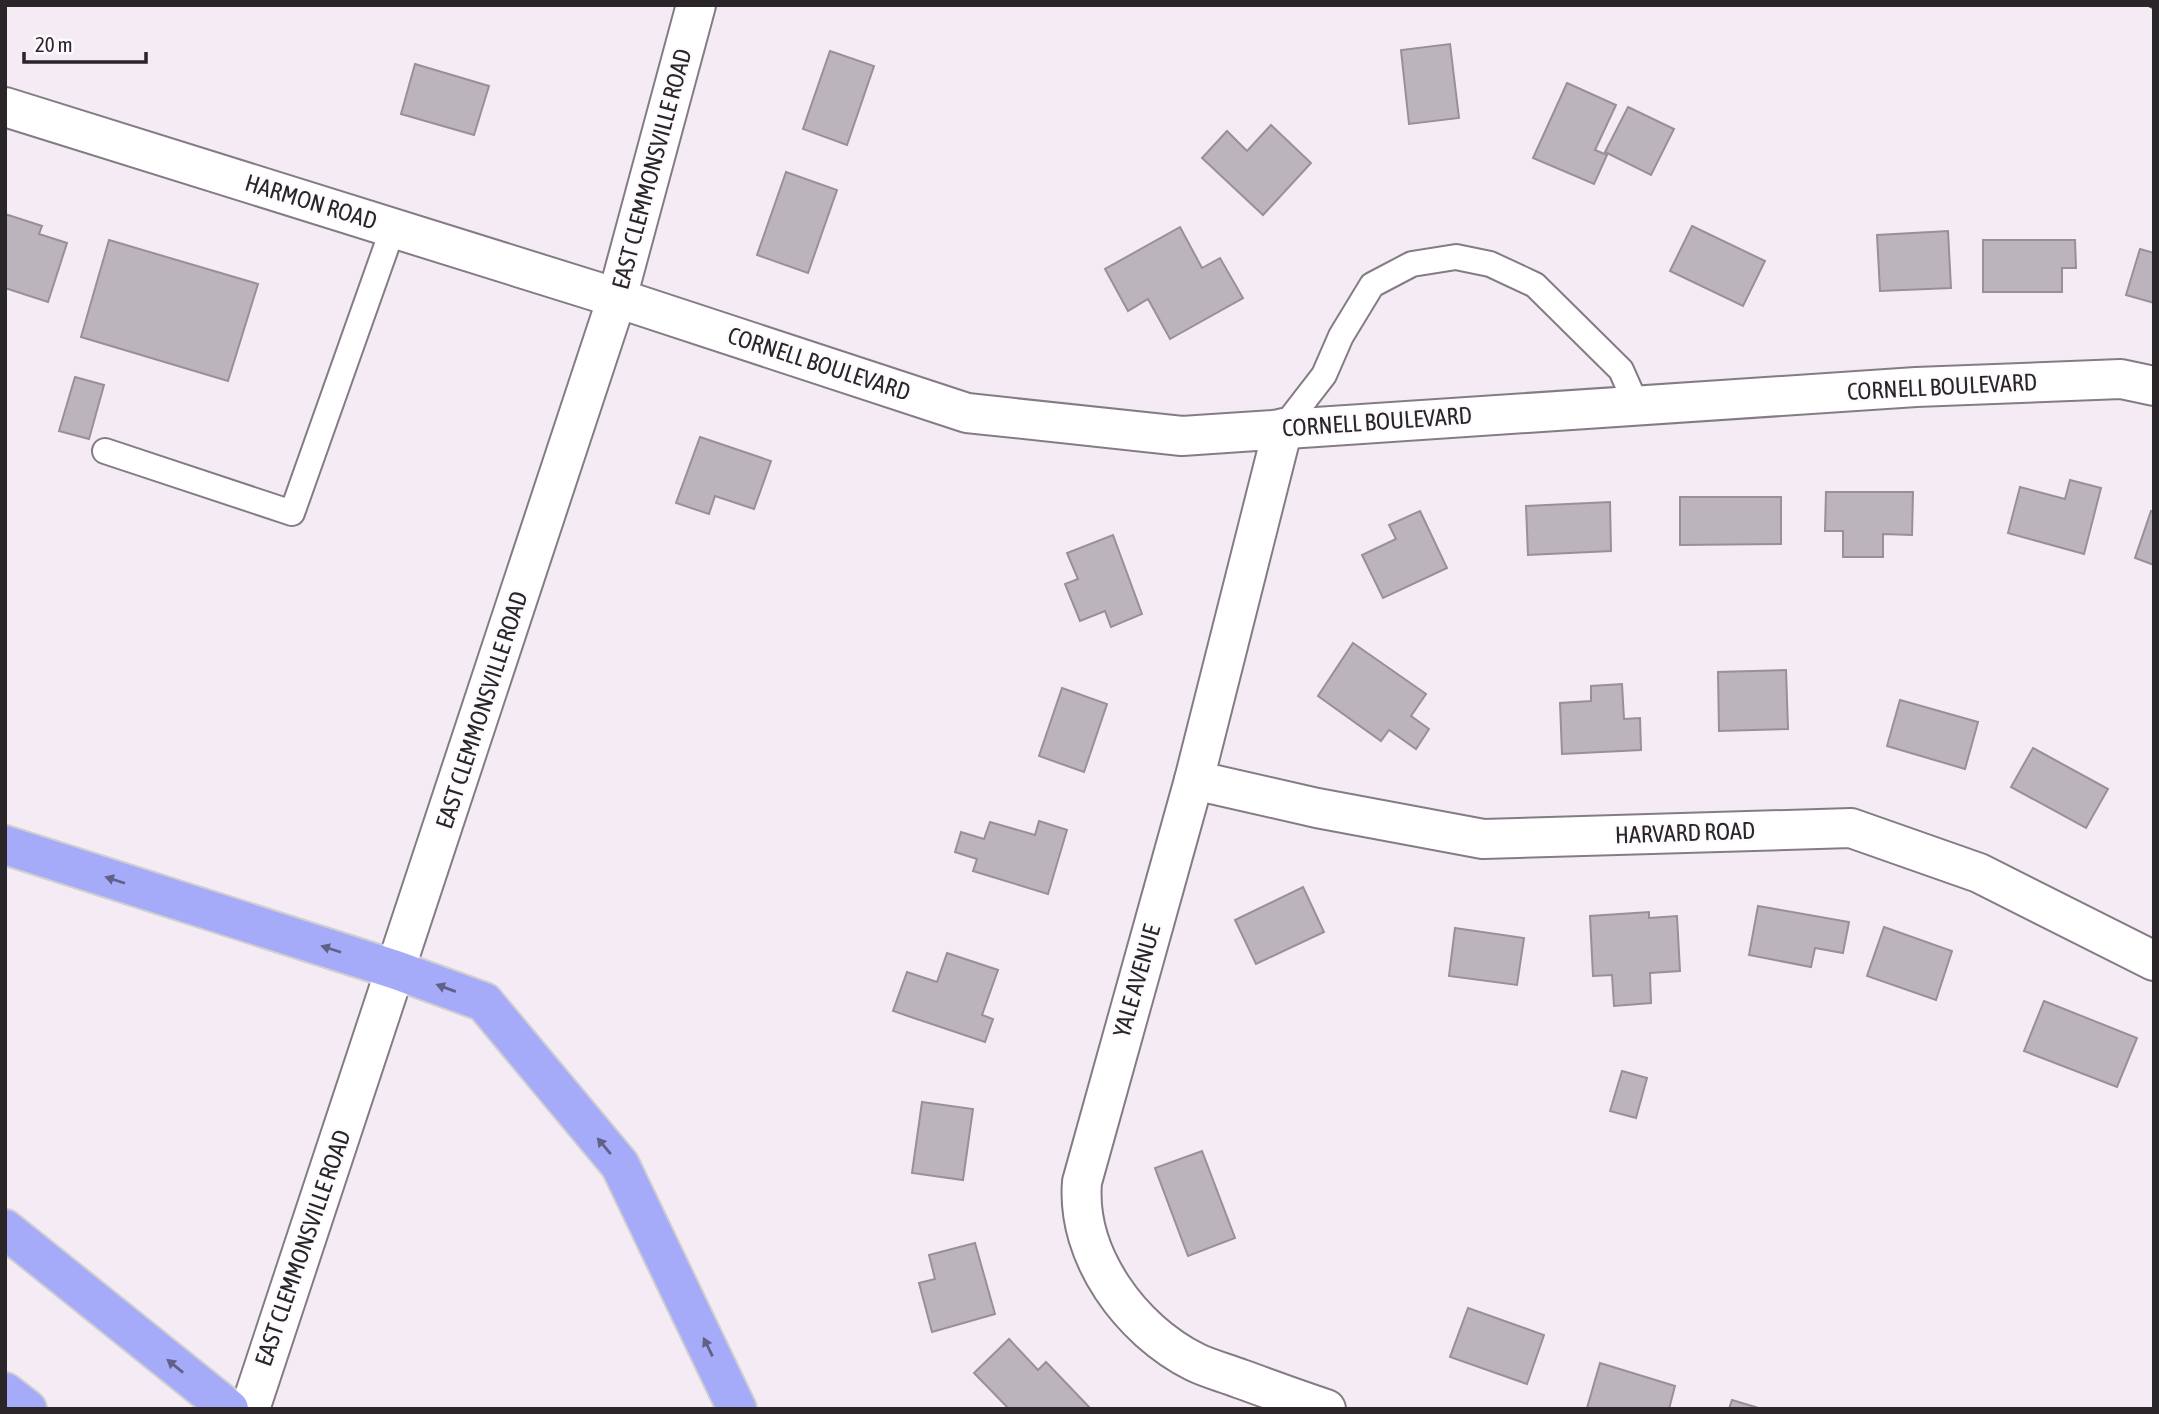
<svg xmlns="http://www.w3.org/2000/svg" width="2159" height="1414" font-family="'Asap Condensed',sans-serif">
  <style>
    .building { fill: #bcb4bd; stroke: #988f99; stroke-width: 2 }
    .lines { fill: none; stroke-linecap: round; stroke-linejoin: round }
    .lane-casing { stroke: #847c85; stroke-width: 28 }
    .street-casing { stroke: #847c85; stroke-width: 42 }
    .secondary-casing { stroke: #847c85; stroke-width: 42 }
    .highway-casing { stroke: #d0cfd0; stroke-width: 42 }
    .lane { stroke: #fff; stroke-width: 24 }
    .street { stroke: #fff; stroke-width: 38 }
    .secondary { stroke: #fff; stroke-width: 38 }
    .highway { stroke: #a6abf9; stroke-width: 38 }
    .rail { stroke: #494449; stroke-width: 5 }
    .oneway { fill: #616187 }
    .labels { text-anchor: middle; stroke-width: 5; stroke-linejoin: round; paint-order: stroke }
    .street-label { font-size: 24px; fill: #292529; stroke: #fefbff }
  </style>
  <rect width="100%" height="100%" fill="#f4ebf5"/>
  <g class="building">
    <path d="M 1450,44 L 1459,118 L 1409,124 L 1401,50 Z"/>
    <path d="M 830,51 L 874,66 L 847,145 L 803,129 Z"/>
    <path d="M 415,64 L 489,86 L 474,135 L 401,114 Z"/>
    <path d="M 1567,83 L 1616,105 L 1595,150 L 1607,155 L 1594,184 L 1533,158 Z"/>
    <path d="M 1628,107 L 1674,129 L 1651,175 L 1605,152 Z"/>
    <path d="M 1271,125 L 1311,163 L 1263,215 L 1202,158 L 1227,131 L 1247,151 Z"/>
    <path d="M 786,172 L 837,190 L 808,273 L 757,255 Z"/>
    <path d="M 5,214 L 42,226 L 39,234 L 67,243 L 48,302 L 5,288 Z"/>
    <path d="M 1692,226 L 1765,261 L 1743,306 L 1670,271 Z"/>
    <path d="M 1180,227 L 1202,268 L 1220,258 L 1243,298 L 1170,339 L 1148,299 L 1128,311 L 1105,269 Z"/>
    <path d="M 1948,231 L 1951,288 L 1880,291 L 1877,235 Z"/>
    <path d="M 109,240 L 258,284 L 228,381 L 81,337 Z"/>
    <path d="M 1983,240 L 2075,240 L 2076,268 L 2062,268 L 2062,292 L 1983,292 Z"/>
    <path d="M 2140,249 L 2154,253 L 2154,303 L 2126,295 Z"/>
    <path d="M 75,377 L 104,385 L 89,439 L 59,431 Z"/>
    <path d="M 700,437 L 771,461 L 754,509 L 715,496 L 709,514 L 676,503 Z"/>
    <path d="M 2070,480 L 2101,488 L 2084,554 L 2008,533 L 2020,487 L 2065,499 Z"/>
    <path d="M 1826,492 L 1913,492 L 1912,535 L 1883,534 L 1883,557 L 1843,557 L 1843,531 L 1825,531 Z"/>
    <path d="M 1680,497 L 1781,497 L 1781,544 L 1680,545 Z"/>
    <path d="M 1610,502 L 1611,551 L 1528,555 L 1526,506 Z"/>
    <path d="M 1420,511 L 1447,568 L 1383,598 L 1362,555 L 1396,539 L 1389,525 Z"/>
    <path d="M 2151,511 L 2154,512 L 2154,565 L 2135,558 Z"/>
    <path d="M 1113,535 L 1142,614 L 1111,627 L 1105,611 L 1080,621 L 1065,584 L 1078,579 L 1067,553 Z"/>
    <path d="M 1353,643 L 1426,694 L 1411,716 L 1429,729 L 1416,749 L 1389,730 L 1381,741 L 1318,696 Z"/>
    <path d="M 1786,670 L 1788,729 L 1719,731 L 1718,672 Z"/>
    <path d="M 1622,684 L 1624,719 L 1640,718 L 1641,750 L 1562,754 L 1560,703 L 1591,701 L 1591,686 Z"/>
    <path d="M 1062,688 L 1107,704 L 1084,772 L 1039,756 Z"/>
    <path d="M 1900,700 L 1978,722 L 1965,769 L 1887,746 Z"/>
    <path d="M 2033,748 L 2108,789 L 2086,828 L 2011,787 Z"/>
    <path d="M 1039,821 L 1067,830 L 1048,894 L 973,871 L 977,859 L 955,852 L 961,832 L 984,839 L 990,822 L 1035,835 Z"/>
    <path d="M 1303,887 L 1324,932 L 1256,964 L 1235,920 Z"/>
    <path d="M 1758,906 L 1849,922 L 1843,953 L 1815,948 L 1811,967 L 1749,955 Z"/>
    <path d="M 1649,912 L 1649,918 L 1677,916 L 1680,971 L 1650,973 L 1651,1003 L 1614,1006 L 1612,975 L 1593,976 L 1590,916 Z"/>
    <path d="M 1884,927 L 1952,951 L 1936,1000 L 1867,976 Z"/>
    <path d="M 1455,928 L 1524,938 L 1517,985 L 1449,976 Z"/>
    <path d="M 947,953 L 998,970 L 982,1015 L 993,1019 L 985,1042 L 893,1011 L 907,972 L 937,982 Z"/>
    <path d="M 2044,1001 L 2137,1038 L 2117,1087 L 2024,1051 Z"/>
    <path d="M 1622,1071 L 1647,1078 L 1636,1118 L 1610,1111 Z"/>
    <path d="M 922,1102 L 973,1109 L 963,1180 L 912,1173 Z"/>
    <path d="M 1202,1151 L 1235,1238 L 1188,1256 L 1155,1168 Z"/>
    <path d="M 975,1243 L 995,1314 L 932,1332 L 919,1283 L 935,1279 L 929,1255 Z"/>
    <path d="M 1468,1308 L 1544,1335 L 1527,1384 L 1450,1357 Z"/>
    <path d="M 1009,1339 L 1038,1370 L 1046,1362 L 1091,1409 L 1009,1409 L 974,1373 Z"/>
    <path d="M 1600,1363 L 1675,1386 L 1669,1409 L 1587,1408 Z"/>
    <path d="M 1732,1400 L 1762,1409 L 1729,1409 Z"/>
  </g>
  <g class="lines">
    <g class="lane-casing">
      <g id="lane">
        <path d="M 1283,428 L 1324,375 L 1341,336 L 1372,285 L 1412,264 L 1456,257 L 1490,264 L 1535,285 L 1621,370 L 1637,406"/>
        <path d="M 105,451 L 292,513 L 393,228"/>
      </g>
    </g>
    <g class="street-casing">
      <g id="street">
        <path d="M 5,107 L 617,298 L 967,413 L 1182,436 L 1916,387 L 2121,379 L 2154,386"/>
        <path d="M 1283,428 L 1194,780 L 1082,1182 C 1076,1256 1131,1330 1195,1362 C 1209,1369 1226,1373 1241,1379 C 1269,1389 1298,1400 1326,1409"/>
        <path d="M 1194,780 L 1317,808 L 1483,839 L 1851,828 L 1979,873 L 2154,961"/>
      </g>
    </g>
    <g class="secondary-casing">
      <path id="secondary" d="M 250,1409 L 617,298 L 696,5"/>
    </g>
    <g class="highway-casing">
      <g id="highway">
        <path d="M 5,845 L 396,970 L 484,1002 L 620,1165 L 737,1409"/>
        <path d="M 5,1229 L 229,1409"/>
        <path d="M 5,1392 L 27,1409"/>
      </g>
    </g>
    <use href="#lane" class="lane"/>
    <use href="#street" class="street"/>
    <use href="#secondary" class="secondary"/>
    <use href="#highway" class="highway"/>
    <path class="rail" d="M 2150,5 L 2154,7"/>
  </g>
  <defs><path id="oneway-solid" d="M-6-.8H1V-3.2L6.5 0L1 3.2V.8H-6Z" transform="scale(1.75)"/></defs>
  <g class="oneway">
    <use href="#oneway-solid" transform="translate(115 880) rotate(-162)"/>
    <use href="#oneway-solid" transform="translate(331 949) rotate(-162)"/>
    <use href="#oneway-solid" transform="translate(446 988) rotate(-160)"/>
    <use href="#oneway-solid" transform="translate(604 1146) rotate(-130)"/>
    <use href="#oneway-solid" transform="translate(708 1347) rotate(-116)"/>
    <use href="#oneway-solid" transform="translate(175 1366) rotate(-141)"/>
  </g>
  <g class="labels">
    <g class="street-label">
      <text transform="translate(652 169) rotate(-75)" y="8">EAST CLEMMONSVILLE ROAD</text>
      <text transform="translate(311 202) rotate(17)" y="8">HARMON ROAD</text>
      <text transform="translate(819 364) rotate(18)" y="8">CORNELL BOULEVARD</text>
      <text transform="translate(1942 387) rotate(-3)" y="8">CORNELL BOULEVARD</text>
      <text transform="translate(1377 422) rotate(-4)" y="8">CORNELL BOULEVARD</text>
      <text transform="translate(482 710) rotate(-72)" y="8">EAST CLEMMONSVILLE ROAD</text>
      <text transform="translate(1685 833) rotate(-2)" y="8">HARVARD ROAD</text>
      <text transform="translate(1137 981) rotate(-74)" y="8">YALE AVENUE</text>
      <text transform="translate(303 1248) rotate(-71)" y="8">EAST CLEMMONSVILLE ROAD</text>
    </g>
  </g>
  <rect width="2159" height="1414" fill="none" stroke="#292529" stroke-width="14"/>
  <path d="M24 52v10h122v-10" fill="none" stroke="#292529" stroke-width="3.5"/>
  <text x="35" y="52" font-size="21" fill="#292529" stroke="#fefbff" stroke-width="5" paint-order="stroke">20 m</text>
</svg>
